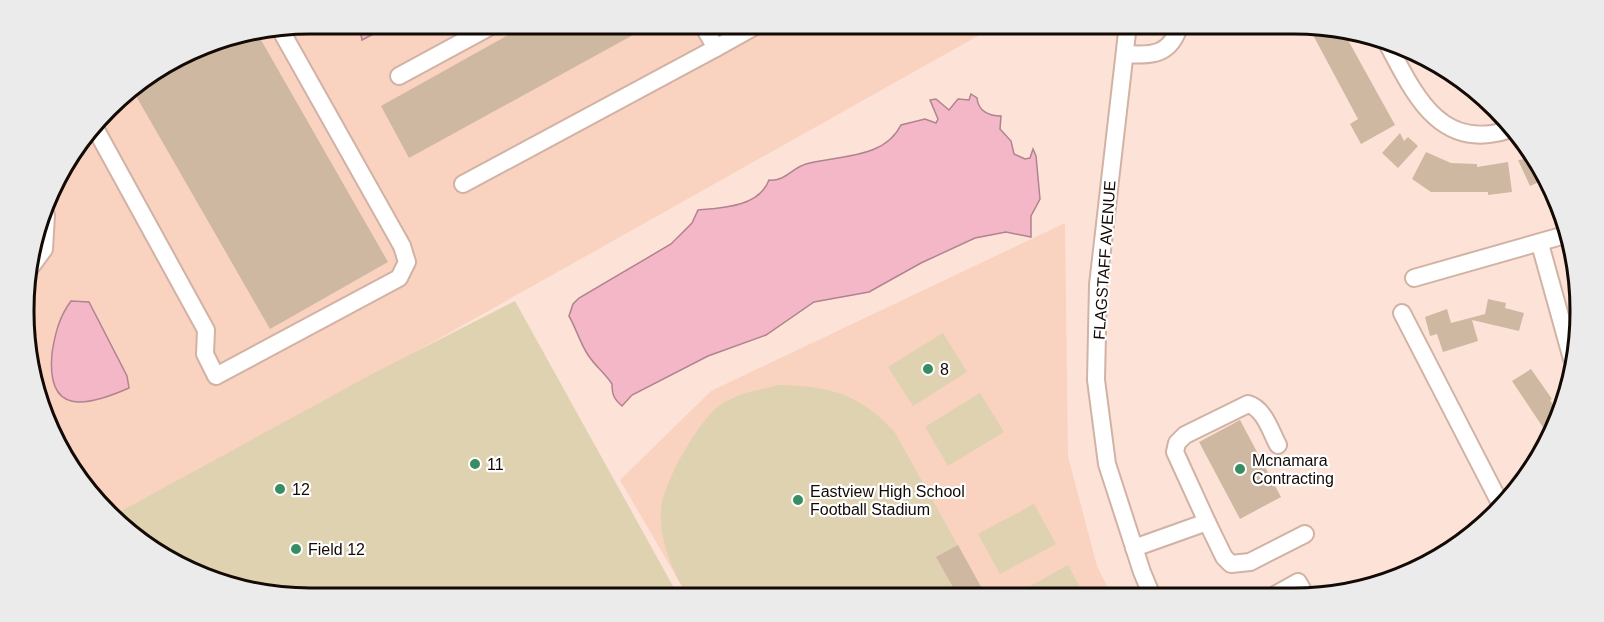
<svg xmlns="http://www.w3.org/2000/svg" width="1604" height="622" font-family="Helvetica,sans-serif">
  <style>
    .built { fill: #fad2c0 }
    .green { fill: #dfd2b0 }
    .water { fill: #f4b7c8; stroke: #b0838e; stroke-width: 1.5 }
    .building { fill: #cfb8a1 }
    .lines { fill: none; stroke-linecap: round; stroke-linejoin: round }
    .minor-casing { stroke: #d1b2a4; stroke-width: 20 }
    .minor { stroke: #fff; stroke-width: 16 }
    .poi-dot { fill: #388e62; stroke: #fff; stroke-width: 2 }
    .labels { text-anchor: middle; stroke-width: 4.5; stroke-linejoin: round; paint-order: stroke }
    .street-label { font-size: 16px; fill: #130905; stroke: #fff }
    .poi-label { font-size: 16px; fill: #130905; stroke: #fff; text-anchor: start }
    .rim { fill: none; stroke: #130905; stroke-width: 3 }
  </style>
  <rect width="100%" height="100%" fill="#fde3d7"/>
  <g class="built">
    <path d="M 311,24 L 999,24 L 118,519 L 72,470 L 30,367 L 27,273 L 62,168 L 122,95 L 218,39 Z"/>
    <path d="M 1065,223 L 1068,456 L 1097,566 L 1112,596 L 688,597 L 620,480 L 711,391 Z"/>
  </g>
  <g class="green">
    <path d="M 515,301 L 679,597 L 311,598 L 236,588 L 137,539 L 114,515 L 376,372 Z"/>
    <path d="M 943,333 L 967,372 L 913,406 L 888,367 Z"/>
    <path d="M 779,385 C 830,386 859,394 894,431 L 986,596 L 688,597 C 673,571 659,541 661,510 C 663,483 697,423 719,406 C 736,393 759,390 779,385 Z"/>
    <path d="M 980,393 L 1004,432 L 948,466 L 925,427 Z"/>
    <path d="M 1034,504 L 1056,544 L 1000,574 L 978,534 Z"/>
    <path d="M 1068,565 L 1085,596 L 1013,596 Z"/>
  </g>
  <g class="water">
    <path d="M 359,24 L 392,24 L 362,40 Z"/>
    <path d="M 971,94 L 977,98 C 978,111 989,116 1001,116 L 1000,129 L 1011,141 L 1014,154 L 1025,159 L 1030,158 L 1033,149 L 1036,156 L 1040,199 L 1031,216 L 1031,237 L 1006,232 L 975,238 L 921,263 L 869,292 L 814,302 L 766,335 L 708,356 L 632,395 L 622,406 C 614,399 612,395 612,384 C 605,373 595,366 588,355 C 580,343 576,328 569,316 L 573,304 L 579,298 L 671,244 L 692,223 L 698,210 C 722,208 759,207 769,180 C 784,182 792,168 806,164 C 840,155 884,159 901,125 L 925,119 L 936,123 L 938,119 L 930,100 L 936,99 L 949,110 L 958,99 L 969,100 Z"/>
    <path d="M 71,301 L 89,302 L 127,376 L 129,388 C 86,407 46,416 52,353 C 55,334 59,317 71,301 Z"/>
  </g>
  <g class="building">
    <path d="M 528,24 L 653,24 L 409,158 L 381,106 Z"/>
    <path d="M 1325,28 L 1343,31 L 1395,125 L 1361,144 L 1350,124 L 1358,119 L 1313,35 Z"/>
    <path d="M 257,33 L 388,262 L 270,329 L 132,89 L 218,39 Z"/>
    <path d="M 1400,133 L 1404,141 L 1408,137 L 1418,146 L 1398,168 L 1382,153 Z"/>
    <path d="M 1426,152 L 1451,163 L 1477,164 L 1477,167 L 1508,162 L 1512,192 L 1488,195 L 1488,192 L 1431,192 L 1412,179 Z"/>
    <path d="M 1533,158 L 1542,168 L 1546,179 L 1530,186 L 1518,160 Z"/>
    <path d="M 1488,299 L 1506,303 L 1505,308 L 1524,313 L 1519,331 L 1472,320 L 1478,341 L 1443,352 L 1437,334 L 1430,336 L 1425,317 L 1447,309 L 1451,323 L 1485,314 Z"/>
    <path d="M 1531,369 L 1552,399 L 1550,400 L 1558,413 L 1548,435 L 1512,381 Z"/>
    <path d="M 1240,420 L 1281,497 L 1240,519 L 1199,442 Z"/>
    <path d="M 958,545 L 986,596 L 958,596 L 936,557 Z"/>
  </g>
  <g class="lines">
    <g class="minor-casing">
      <g id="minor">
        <path d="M 1128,24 L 1098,285 L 1096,380 L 1107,464 L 1142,572 L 1152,596"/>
        <path d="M 1387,43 C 1414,93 1439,152 1508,130"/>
        <path d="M 716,48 L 759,24"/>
        <path d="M 1125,54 C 1153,56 1171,55 1180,24"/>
        <path d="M 399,76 L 495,24"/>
        <path d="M 95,128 L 206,330 L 205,354 L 216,376 L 399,278 L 407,262 L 402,246 L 280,29"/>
        <path d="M 463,184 L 716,48 L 702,24"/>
        <path d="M 1540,244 L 1572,359"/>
        <path d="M 27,272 L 44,249 L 46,215"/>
        <path d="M 1414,278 L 1565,235"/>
        <path d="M 1402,313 L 1501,505"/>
        <path d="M 1207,522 L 1224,557 L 1231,564 L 1250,562 L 1305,534"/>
        <path d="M 1134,548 L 1207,522 L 1175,452 L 1177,443 L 1185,435 L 1248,404 C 1264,408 1271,432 1278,445"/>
        <path d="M 1273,596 L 1298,582 L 1306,596"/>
      </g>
    </g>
    <use href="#minor" class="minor"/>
  </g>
  <g class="poi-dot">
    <circle cx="928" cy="369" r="6"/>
    <circle cx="475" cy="464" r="6"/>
    <circle cx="1240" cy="469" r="6"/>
    <circle cx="280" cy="489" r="6"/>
    <circle cx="798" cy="500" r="6"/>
    <circle cx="296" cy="549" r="6"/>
  </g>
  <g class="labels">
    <g class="street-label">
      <text transform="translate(1104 260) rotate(-86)" y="6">FLAGSTAFF AVENUE</text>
    </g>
    <g class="poi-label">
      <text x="940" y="375">8</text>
      <text x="1252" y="466">Mcnamara<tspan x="1252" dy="18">Contracting</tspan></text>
      <text x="487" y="470">11</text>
      <text x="292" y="495">12</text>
      <text x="810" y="497">Eastview High School<tspan x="810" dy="18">Football Stadium</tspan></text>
      <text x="308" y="555">Field 12</text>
    </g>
  </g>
  <path d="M0 0H1604V622H0ZM310 34H1294A276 276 0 0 1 1570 310V312A276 276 0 0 1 1294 588H310A276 276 0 0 1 34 312V310A276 276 0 0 1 310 34Z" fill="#ecebeb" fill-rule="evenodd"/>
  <path class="rim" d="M310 34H1294A276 276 0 0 1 1570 310V312A276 276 0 0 1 1294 588H310A276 276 0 0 1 34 312V310A276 276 0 0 1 310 34Z"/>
</svg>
